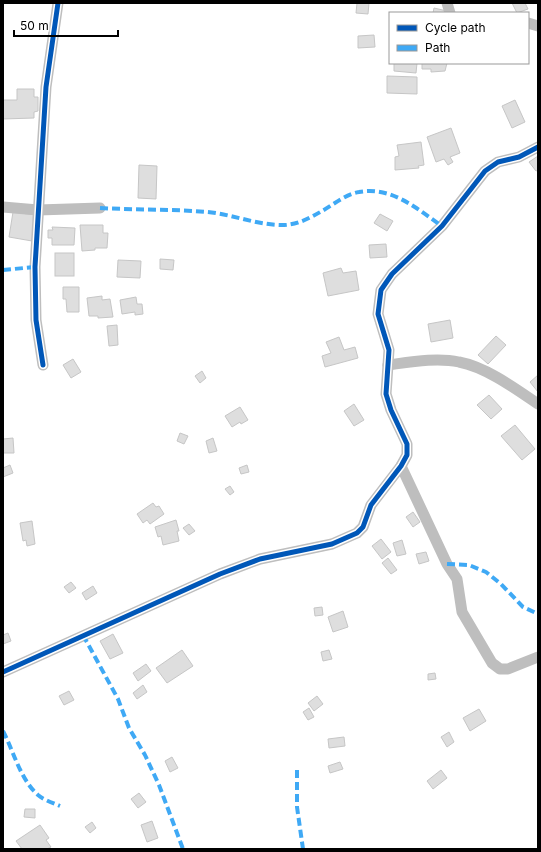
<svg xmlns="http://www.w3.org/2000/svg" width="541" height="852" font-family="Inter,sans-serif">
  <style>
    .building { fill: #dedede; stroke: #c6c6c6 }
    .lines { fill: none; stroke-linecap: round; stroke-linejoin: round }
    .street { stroke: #bebebe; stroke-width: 11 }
    .quiet { stroke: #3fa9f5; stroke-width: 4; stroke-dasharray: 8 4; stroke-linecap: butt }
    .cycleway-casing { stroke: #fff; stroke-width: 8 }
    .cycleway { stroke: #0057b8; stroke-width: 5 }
  </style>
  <rect width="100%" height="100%" fill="#fff"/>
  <g class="building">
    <path d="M 357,3 L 369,3 L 368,14 L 356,13 Z"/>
    <path d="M 512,3 L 525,3 L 528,9 L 517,13 Z"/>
    <path d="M 434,8 L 447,11 L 447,13 L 433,13 Z"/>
    <path d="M 374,35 L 375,47 L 358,48 L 358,36 Z"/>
    <path d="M 394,63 L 417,63 L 416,73 L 394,71 Z"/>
    <path d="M 422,63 L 447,63 L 445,71 L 431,72 L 431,69 L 422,69 Z"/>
    <path d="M 387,76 L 417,77 L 417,94 L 387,93 Z"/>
    <path d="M 17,89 L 34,89 L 34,97 L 38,97 L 38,111 L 34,112 L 34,118 L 3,119 L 3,100 L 17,100 Z"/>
    <path d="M 515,100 L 525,122 L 512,128 L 502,106 Z"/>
    <path d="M 451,128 L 460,153 L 450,157 L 453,162 L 448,165 L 444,159 L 436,162 L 427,137 Z"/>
    <path d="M 421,142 L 424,165 L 418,166 L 419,168 L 395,170 L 395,157 L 399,156 L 397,145 Z"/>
    <path d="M 538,156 L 538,170 L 536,171 L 529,162 Z"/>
    <path d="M 139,165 L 157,166 L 156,199 L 138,198 Z"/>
    <path d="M 13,212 L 36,215 L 32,241 L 9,237 Z"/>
    <path d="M 380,214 L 393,221 L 387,231 L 374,223 Z"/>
    <path d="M 80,225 L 103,225 L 103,233 L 108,233 L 107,248 L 95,248 L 95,250 L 82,251 Z"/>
    <path d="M 52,227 L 75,228 L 74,245 L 52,245 L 52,238 L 48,238 L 48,230 L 53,230 Z"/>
    <path d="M 386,244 L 387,257 L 370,258 L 369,245 Z"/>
    <rect x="55" y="253" width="19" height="23"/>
    <path d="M 160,259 L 174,260 L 173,270 L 160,269 Z"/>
    <path d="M 118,260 L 141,261 L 140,278 L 117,277 Z"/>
    <path d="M 341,268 L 343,273 L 356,271 L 359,290 L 328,296 L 323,273 Z"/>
    <path d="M 63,287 L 79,287 L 79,312 L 67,312 L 66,299 L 63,299 Z"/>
    <path d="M 102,296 L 102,300 L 110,299 L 113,317 L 98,318 L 98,316 L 89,316 L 87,298 Z"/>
    <path d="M 136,297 L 137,304 L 142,304 L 143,314 L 135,315 L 135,312 L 122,314 L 120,300 Z"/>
    <path d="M 450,320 L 453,338 L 431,342 L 428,324 Z"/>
    <path d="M 117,325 L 118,345 L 109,346 L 107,326 Z"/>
    <path d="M 496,336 L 506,345 L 488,364 L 478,355 Z"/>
    <path d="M 339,337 L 344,350 L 355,347 L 358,358 L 325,367 L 322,356 L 331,353 L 326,342 Z"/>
    <path d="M 73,359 L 81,372 L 71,378 L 63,365 Z"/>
    <path d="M 202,371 L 206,378 L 200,383 L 195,376 Z"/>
    <path d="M 538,375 L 538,392 L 530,382 Z"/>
    <path d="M 489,395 L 502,409 L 491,419 L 477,405 Z"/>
    <path d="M 354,404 L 364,420 L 354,426 L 344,411 Z"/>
    <path d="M 240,407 L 248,420 L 241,424 L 240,422 L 232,427 L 225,416 Z"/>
    <path d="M 515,425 L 535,449 L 522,460 L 501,436 Z"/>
    <path d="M 180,433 L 188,436 L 184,444 L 177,441 Z"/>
    <path d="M 13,438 L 14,453 L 3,453 L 3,439 Z"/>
    <path d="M 213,438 L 217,451 L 209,453 L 206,441 Z"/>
    <path d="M 10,465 L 13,473 L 3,477 L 3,468 Z"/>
    <path d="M 247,465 L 249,472 L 241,474 L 239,468 Z"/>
    <path d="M 230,486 L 234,492 L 230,495 L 225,489 Z"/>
    <path d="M 153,503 L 156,507 L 159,506 L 164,514 L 150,524 L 147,520 L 143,523 L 137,514 Z"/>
    <path d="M 413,512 L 420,522 L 413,527 L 406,517 Z"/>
    <path d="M 176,520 L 179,531 L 177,531 L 179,541 L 163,545 L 161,536 L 158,537 L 155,527 Z"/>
    <path d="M 32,521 L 35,544 L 27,546 L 26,540 L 23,541 L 20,523 Z"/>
    <path d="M 189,524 L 195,531 L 189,535 L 183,528 Z"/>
    <path d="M 381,539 L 391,552 L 382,559 L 372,546 Z"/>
    <path d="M 402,540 L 406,554 L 397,556 L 393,543 Z"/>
    <path d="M 426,552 L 429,561 L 419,564 L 416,554 Z"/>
    <path d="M 388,558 L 397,570 L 391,574 L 382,563 Z"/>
    <path d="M 71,582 L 76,588 L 69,593 L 64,587 Z"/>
    <path d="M 93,586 L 97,593 L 86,600 L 82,593 Z"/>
    <path d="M 322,607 L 323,615 L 315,616 L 314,608 Z"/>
    <path d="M 343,611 L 348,627 L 333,632 L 328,617 Z"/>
    <path d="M 8,633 L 11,641 L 3,644 L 3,635 Z"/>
    <path d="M 113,634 L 123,653 L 110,659 L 100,641 Z"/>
    <path d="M 182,650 L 193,666 L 167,683 L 156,668 Z"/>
    <path d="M 329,650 L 332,659 L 323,661 L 321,652 Z"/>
    <path d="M 146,664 L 151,671 L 138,681 L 133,673 Z"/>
    <path d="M 435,673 L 436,679 L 428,680 L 428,674 Z"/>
    <path d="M 143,685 L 147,692 L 137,699 L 133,693 Z"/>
    <path d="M 69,691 L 74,700 L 64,705 L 59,696 Z"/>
    <path d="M 317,696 L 323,704 L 314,711 L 308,703 Z"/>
    <path d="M 309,708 L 314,717 L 308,720 L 303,712 Z"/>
    <path d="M 479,709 L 486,721 L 470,731 L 463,718 Z"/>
    <path d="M 449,732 L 454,742 L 447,747 L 441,737 Z"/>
    <path d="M 344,737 L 345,746 L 329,748 L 328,739 Z"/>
    <path d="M 172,757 L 178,768 L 170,772 L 165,761 Z"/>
    <path d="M 340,762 L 343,769 L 330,773 L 328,766 Z"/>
    <path d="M 441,770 L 447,778 L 433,789 L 427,781 Z"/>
    <path d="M 139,793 L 146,802 L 138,808 L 131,799 Z"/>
    <path d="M 25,809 L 35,809 L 35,818 L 24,817 Z"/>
    <path d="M 152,821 L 158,838 L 147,842 L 141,825 Z"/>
    <path d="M 92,822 L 96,828 L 90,833 L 85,827 Z"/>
    <path d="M 40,825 L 49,838 L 46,840 L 51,847 L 47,849 L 22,849 L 16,841 Z"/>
  </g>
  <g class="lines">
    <g class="street">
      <path d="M 447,3 L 450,13"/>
      <path d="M 528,23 L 538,26"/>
      <path d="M 3,207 L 38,210 L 100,208"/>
      <path d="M 43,365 L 36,320 L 35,267 L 46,87 L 58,3"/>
      <path d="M 388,365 C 410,362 437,357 459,362 C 486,367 516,389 538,404"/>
      <path d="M 401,466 L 447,564 L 457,579 L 462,612 L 492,663 L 500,669 L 508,669 L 538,657"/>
      <path d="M 3,672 L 220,574 L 260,559 L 332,544 L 357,533 L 363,527 L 371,505 L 401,466 L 407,455 L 407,444 L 391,410 L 386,394 L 389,350 L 378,314 L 381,290 L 392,274 L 442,226 L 485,171 L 498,162 L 519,157 L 538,147"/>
    </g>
    <g class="quiet">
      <path d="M 100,208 C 136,210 172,209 207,212 C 231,214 254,224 279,225 C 295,226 308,219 322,211 C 333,205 346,194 359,192 C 392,186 417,209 442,226"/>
      <path d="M 3,270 L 35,267"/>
      <path d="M 447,564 L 469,565 L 486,572 L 501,584 L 523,607 L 538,614"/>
      <path d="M 83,635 L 118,699 L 129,728 L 145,755 L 159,785 L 183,849"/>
      <path d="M 3,731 C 14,752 20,779 38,795 C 44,800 53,803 60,806"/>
      <path d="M 297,770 L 297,807 L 303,849"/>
    </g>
    <g class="cycleway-casing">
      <g id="cycleway">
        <path d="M 43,365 L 36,320 L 35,267 L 46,87 L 58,3"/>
        <path d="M 3,672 L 220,574 L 260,559 L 332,544 L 357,533 L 363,527 L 371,505 L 401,466 L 407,455 L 407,444 L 391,410 L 386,394 L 389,350 L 378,314 L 381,290 L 392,274 L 442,226 L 485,171 L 498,162 L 519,157 L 538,147"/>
      </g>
    </g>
    <use href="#cycleway" class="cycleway"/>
  </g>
  <rect width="541" height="852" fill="none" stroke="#000000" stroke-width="8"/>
  <rect x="389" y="12" width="140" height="52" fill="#ffffff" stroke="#999999"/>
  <rect x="397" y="25" width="20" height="6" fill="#0057b8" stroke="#999999"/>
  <text x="425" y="32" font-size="12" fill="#000000">Cycle path</text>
  <rect x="397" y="45" width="20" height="6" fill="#3fa9f5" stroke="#999999"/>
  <text x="425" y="52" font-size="12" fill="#000000">Path</text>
  <path d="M14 30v6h104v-6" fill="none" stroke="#000000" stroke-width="2"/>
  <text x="20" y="30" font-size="12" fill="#000000" stroke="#ffffff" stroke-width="3" paint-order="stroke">50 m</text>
</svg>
